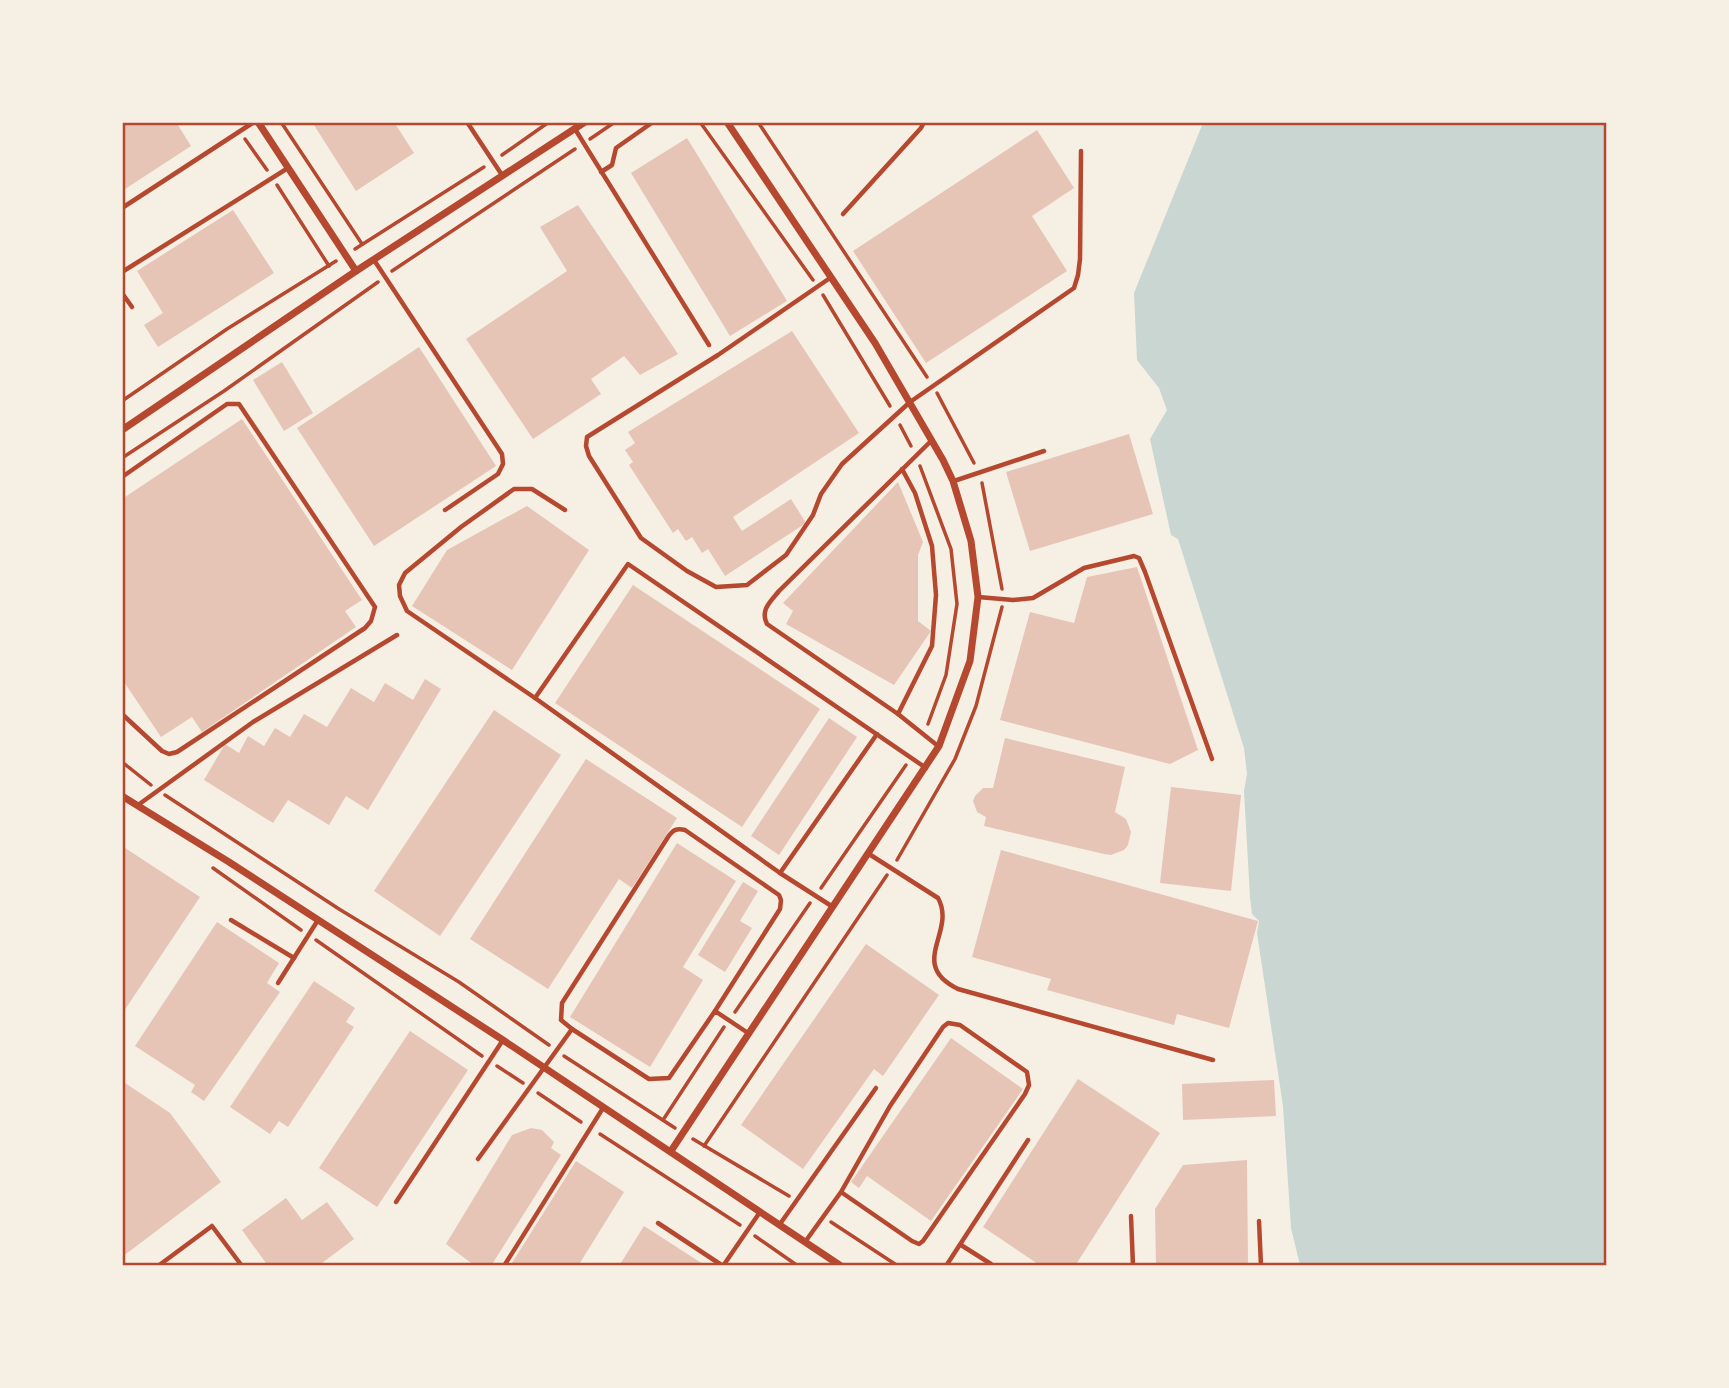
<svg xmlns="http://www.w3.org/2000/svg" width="1729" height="1388" font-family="Literata,serif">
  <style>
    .water { fill: #c9d6d2 }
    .building { fill: #e6c5b7 }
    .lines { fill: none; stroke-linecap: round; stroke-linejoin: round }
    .path { stroke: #b5482f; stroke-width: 3.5 }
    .service { stroke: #b5482f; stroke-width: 4.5 }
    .minor { stroke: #b5482f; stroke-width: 7 }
    .neatline { fill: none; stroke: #b5482f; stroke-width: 2.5 }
  </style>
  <rect width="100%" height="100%" fill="#f6efe4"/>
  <path class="water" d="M 1203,123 L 1606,123 L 1606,1265 L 1300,1265 L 1291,1228 L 1283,1106 L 1257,933 L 1259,921 L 1252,914 L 1250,897 L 1244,791 L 1247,774 L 1244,748 L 1178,539 L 1171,535 L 1150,439 L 1167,410 L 1159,388 L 1137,360 L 1134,293 Z"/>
  <g class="building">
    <path d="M 122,122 L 176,122 L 191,146 L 122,191 Z"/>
    <path d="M 312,122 L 394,122 L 414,153 L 356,191 Z"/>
    <path d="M 1037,130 L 1074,188 L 1032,216 L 1067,271 L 926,363 L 853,251 Z"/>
    <path d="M 687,138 L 787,301 L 730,336 L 631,173 Z"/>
    <path d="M 578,205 L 678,354 L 640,375 L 624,356 L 591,379 L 601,394 L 533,439 L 466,339 L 567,271 L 540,227 Z"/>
    <path d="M 233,210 L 274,273 L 158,347 L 144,325 L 163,313 L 137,271 Z"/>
    <path d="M 792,331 L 859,433 L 733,517 L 742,531 L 791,499 L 806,523 L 725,576 L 708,549 L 702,553 L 692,537 L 686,541 L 678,529 L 673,533 L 629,465 L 633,462 L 625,450 L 635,443 L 628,432 Z"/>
    <path d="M 419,347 L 496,466 L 374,546 L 297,428 Z"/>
    <path d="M 282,362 L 313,413 L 284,431 L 253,380 Z"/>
    <path d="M 242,419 L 362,600 L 345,611 L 356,627 L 202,732 L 192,717 L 161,737 L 122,679 L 122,499 Z"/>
    <path d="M 1129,434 L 1153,514 L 1030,551 L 1006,472 Z"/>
    <path d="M 898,482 L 923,542 L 918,555 L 918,621 L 931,631 L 894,685 L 786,624 L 793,611 L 783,603 Z"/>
    <path d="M 527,506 L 589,550 L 512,670 L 412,606 L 447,550 Z"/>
    <path d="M 1137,567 L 1198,750 L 1170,764 L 1000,720 L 1030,612 L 1074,623 L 1087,577 Z"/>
    <path d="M 633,585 L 820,709 L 742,827 L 555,703 Z"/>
    <path d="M 425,679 L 441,689 L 368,810 L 346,796 L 329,825 L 288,800 L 273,823 L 204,780 L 225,744 L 239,753 L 248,736 L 264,746 L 275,728 L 290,737 L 304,714 L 327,727 L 351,688 L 374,702 L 385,683 L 413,700 Z"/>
    <path d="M 494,710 L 561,755 L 440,936 L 374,891 Z"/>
    <path d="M 829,718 L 857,737 L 779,855 L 751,836 Z"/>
    <path d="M 1005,738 L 1125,767 L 1115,812 L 1126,819 L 1131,832 L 1128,845 L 1124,850 L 1111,855 L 1104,854 L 984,826 L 986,817 L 977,812 L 973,801 L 975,796 L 983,788 L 993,788 Z"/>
    <path d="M 586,759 L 677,818 L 632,888 L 619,879 L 548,989 L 470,939 Z"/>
    <path d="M 1171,787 L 1241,795 L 1231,891 L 1160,883 Z"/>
    <path d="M 677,843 L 736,881 L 683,967 L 703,980 L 650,1067 L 570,1017 Z"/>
    <path d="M 122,846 L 200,897 L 122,1014 Z"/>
    <path d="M 1001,850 L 1258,921 L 1229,1028 L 1177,1014 L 1174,1025 L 1047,990 L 1051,979 L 972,957 Z"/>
    <path d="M 743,882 L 758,891 L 740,921 L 752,928 L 725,972 L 698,955 Z"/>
    <path d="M 217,922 L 279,963 L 267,983 L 280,992 L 204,1101 L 191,1092 L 195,1085 L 135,1046 Z"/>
    <path d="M 866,944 L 939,995 L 883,1076 L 874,1069 L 803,1169 L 741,1125 Z"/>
    <path d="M 314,981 L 355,1008 L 346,1022 L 354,1027 L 288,1127 L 279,1121 L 270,1134 L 230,1107 Z"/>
    <path d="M 410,1031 L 468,1070 L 377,1207 L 319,1168 Z"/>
    <path d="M 951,1038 L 1023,1089 L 931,1221 L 867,1176 L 859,1188 L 851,1182 Z"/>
    <path d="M 1078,1079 L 1160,1133 L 1075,1266 L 1041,1266 L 983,1227 Z"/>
    <path d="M 1274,1080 L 1276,1116 L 1183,1120 L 1182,1084 Z"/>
    <path d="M 122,1081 L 170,1113 L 221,1182 L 122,1257 Z"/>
    <path d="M 531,1128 L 542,1130 L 554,1142 L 551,1148 L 561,1155 L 491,1266 L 475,1266 L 446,1244 L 512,1135 Z"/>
    <path d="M 1247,1160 L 1248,1266 L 1156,1266 L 1155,1209 L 1183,1165 Z"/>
    <path d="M 576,1161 L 624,1192 L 578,1266 L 510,1266 Z"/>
    <path d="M 286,1198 L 302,1220 L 327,1202 L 354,1239 L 318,1266 L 268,1266 L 242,1230 Z"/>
    <path d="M 644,1226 L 706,1266 L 619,1266 Z"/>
  </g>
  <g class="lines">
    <g class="path">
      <path d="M 281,122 L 362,244"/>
      <path d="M 700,122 L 813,280"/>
      <path d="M 758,122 L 927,377"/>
      <path d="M 245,139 L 267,170"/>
      <path d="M 590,139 L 615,122"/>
      <path d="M 502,155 L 549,122"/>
      <path d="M 277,185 L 329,266"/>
      <path d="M 355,249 L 484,167"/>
      <path d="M 392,271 L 575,149"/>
      <path d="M 823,295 L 890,406"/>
      <path d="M 937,393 L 974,463"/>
      <path d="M 122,401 L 227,329 L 336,261"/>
      <path d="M 900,425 L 911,446"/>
      <path d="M 122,458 L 224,391 L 378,282"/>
      <path d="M 920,466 L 951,549 L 957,604 L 946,675 L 928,724"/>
      <path d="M 982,483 L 1002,589"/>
      <path d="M 122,762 L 151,785"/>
      <path d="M 165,795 L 339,909 L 459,982 L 549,1045"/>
      <path d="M 897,860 L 955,759 L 976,706 L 1002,607"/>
      <path d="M 213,868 L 301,930"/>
      <path d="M 821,888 L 906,765"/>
      <path d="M 316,940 L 482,1056"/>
      <path d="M 735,1012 L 810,903"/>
      <path d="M 564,1056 L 675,1128"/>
      <path d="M 497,1066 L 523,1083"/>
      <path d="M 538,1093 L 581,1122"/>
      <path d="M 663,1120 L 724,1027"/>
      <path d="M 600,1134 L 740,1225"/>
      <path d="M 693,1139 L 789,1196"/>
      <path d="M 704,1146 L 887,875"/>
      <path d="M 831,1222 L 898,1266"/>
      <path d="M 755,1236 L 798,1266"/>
    </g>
    <g class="service">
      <path d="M 467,122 L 502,175"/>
      <path d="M 575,129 L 709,345"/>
      <path d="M 601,172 L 612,165 L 616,148 L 653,122"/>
      <path d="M 122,208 L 254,122"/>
      <path d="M 843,214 L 921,128 L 924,122"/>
      <path d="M 374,260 L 502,454 L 503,464 L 498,474 L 445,510"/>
      <path d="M 122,272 L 288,168"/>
      <path d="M 830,278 L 718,355 L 587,437 L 586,446 L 589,456 L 641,538 L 687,571 L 716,587 L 747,585 L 786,555 L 813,515 L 821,494 L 842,464 L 910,402 L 1074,288 L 1078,275 L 1080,259 L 1081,151"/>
      <path d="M 122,293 L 132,307"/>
      <path d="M 902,469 L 915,493 L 932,546 L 936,595 L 932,646 L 898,714 L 938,746"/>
      <path d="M 122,477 L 227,404 L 239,404 L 375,607 L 371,621 L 365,628 L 177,752 L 169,754 L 162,751 L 122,714"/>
      <path d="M 954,481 L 1044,451"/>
      <path d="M 565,510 L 532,489 L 514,489 L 461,527 L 405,573 L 399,585 L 400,596 L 407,611 L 535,698 L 780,873 L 833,907"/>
      <path d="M 978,597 L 1013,600 L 1033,598 L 1084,568 L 1134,556 L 1139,558 L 1145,572 L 1212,759"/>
      <path d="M 535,698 L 628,564 L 926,768"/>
      <path d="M 898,714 L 767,624 C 760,610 770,602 779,591 L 931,441"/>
      <path d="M 138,805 L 253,722 L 397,635"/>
      <path d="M 869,854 L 938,898 C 957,932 907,964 958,989 L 1213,1060"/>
      <path d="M 780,873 L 877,734"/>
      <path d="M 231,920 L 294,958"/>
      <path d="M 278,983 L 318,920"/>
      <path d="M 572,1029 L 561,1020 L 562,1003 L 668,837 C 673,830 676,828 685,830 L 779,895 L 781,900 L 780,909 L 715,1011"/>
      <path d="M 478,1159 L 572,1029 L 649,1079 L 669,1078 L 715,1011 L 748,1033"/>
      <path d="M 396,1202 L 503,1040"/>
      <path d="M 1131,1216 L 1133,1266"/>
      <path d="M 1259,1221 L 1261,1266"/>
      <path d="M 658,1223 L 723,1266"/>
      <path d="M 780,1224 L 876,1088"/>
      <path d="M 805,1242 L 841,1192 L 912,1241 L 919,1244 L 923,1241 L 1025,1094 L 1029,1085 L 1027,1072 L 960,1025 L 948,1023 L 943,1027 L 890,1106 L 841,1192"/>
      <path d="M 961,1245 L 991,1264"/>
      <path d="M 158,1266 L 212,1226 L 242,1266"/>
      <path d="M 504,1266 L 603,1108"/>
      <path d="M 723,1266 L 760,1212"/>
      <path d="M 946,1266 L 1028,1140"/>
    </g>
    <g class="minor">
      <path d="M 258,122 L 356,271"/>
      <path d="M 122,430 L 356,271 L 585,122"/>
      <path d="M 122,796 L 229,862 L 503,1040 L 841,1266"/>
      <path d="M 671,1151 L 939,746 L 970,661 L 978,597 L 971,541 L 953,481 L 943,460 L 875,343 L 727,122"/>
    </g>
  </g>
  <rect width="1729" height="1388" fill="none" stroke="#f6efe4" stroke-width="248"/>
  <rect x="124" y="124" width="1481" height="1140" class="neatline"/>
</svg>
